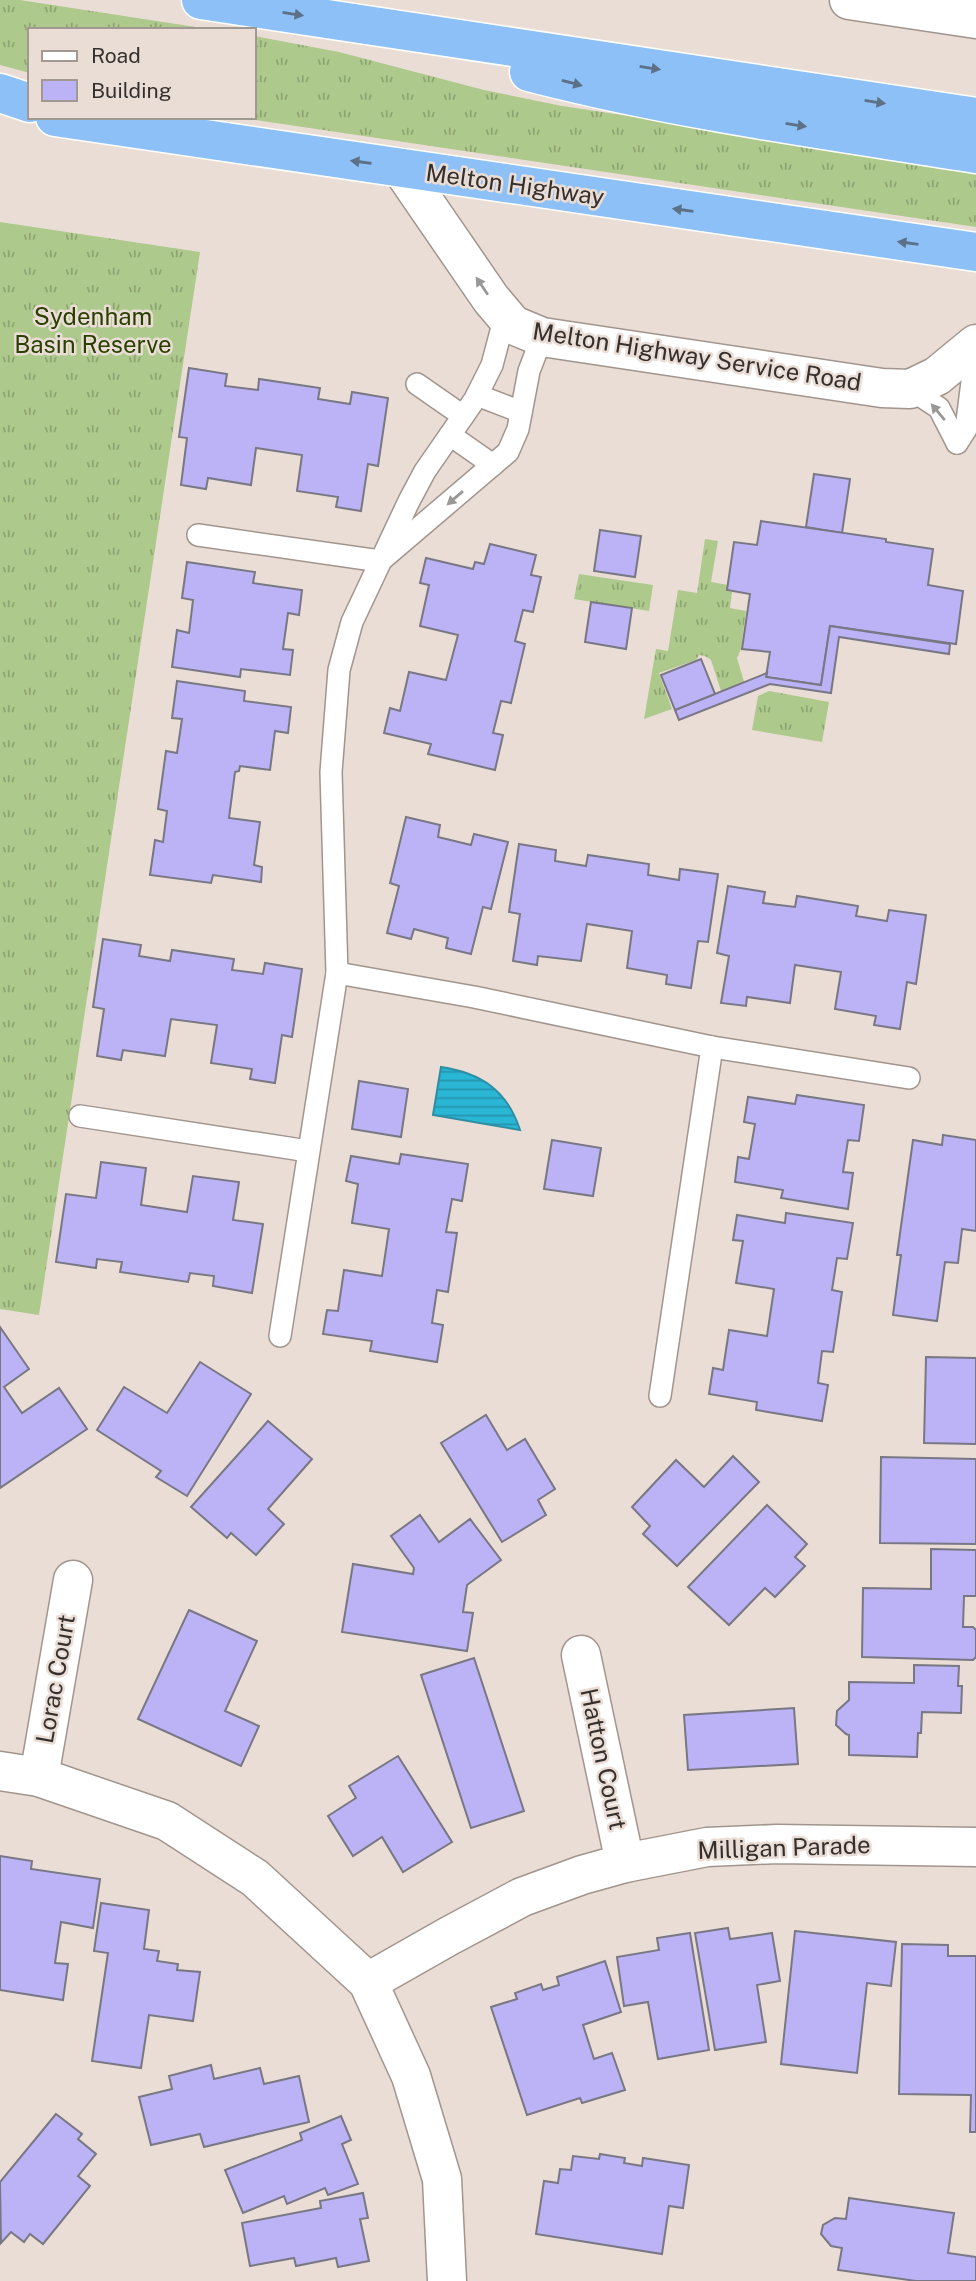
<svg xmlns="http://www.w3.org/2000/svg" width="976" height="2281" font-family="'Public Sans',sans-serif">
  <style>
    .grass { fill: url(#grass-tufts) }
    .water { fill: url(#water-rules); stroke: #2d8ea3; stroke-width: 2 }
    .building { fill: #bcb3f7; stroke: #787783; stroke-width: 2 }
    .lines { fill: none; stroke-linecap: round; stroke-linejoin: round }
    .service-casing { stroke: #a1958e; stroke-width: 24 }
    .minor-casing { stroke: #a1958e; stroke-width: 41 }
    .trunk-casing { stroke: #fff; stroke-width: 41 }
    .service { stroke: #fff; stroke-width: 21 }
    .minor { stroke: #fff; stroke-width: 38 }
    .trunk { stroke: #8cc0f6; stroke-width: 38 }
    .oneway { fill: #5c7187 }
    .oneway2 { fill: #9a9896 }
    .labels { text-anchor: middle; stroke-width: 5; stroke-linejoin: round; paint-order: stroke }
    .street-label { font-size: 24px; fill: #35302d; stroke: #eaddd6 }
    .park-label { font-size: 24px; fill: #2a4000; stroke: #eaddd6 }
  </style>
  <defs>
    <pattern id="grass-tufts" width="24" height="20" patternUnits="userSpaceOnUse" patternTransform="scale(1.75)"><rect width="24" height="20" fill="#adc98b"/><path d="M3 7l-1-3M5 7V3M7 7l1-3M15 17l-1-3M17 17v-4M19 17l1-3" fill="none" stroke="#8ea472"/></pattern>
    <pattern id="water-rules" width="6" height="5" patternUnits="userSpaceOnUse" patternTransform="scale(1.75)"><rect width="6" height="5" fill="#2ab6d5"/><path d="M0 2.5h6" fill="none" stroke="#2594ad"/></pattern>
  </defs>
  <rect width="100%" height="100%" fill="#eaddd6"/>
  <g class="grass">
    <path d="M 0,0 L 20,0 L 215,30 L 30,30 L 30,73 L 0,65 Z"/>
    <path d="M 254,36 L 339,52 L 484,90 L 562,106 L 976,168 L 976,227 L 235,117 L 254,117 Z"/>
    <path d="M 0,222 L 200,252 L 39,1315 L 0,1309 Z"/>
    <path d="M 705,539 L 718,541 L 711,582 L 728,585 L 727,591 L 732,592 L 730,608 L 746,611 L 741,649 L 737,658 L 745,685 L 721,691 L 711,660 L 705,656 L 699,655 L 696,660 L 659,673 L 672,709 L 644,719 L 656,649 L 668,651 L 678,590 L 697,593 Z"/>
    <path d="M 579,574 L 653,585 L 649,611 L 574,599 Z"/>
    <path d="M 769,691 L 829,702 L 822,742 L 752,730 L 758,696 Z"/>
  </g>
  <path class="water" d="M 441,1067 C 481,1073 507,1090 520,1130 L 433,1115 Z"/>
  <g class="building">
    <path d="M 189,368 L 227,374 L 225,386 L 258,390 L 259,379 L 320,388 L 318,399 L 350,404 L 352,392 L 388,398 L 378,466 L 368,464 L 361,511 L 336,507 L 338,497 L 297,491 L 302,455 L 256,448 L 251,485 L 208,478 L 206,489 L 181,485 L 187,438 L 179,437 Z"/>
    <path d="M 814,474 L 850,479 L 842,533 L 806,527 Z"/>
    <path d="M 761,521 L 886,539 L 886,542 L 933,549 L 928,585 L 963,591 L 956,644 L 830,626 L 821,685 L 766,677 L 770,652 L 742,649 L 750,594 L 727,590 L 734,542 L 757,545 Z"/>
    <path d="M 600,530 L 641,536 L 635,577 L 594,571 Z"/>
    <path d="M 490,544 L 536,555 L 531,575 L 541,577 L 533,612 L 523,610 L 515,641 L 525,644 L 511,703 L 501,701 L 493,733 L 503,735 L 495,770 L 428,754 L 431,744 L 384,733 L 390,708 L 400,711 L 409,672 L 446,680 L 458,635 L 420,626 L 429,585 L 420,583 L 426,558 L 473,569 L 475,562 L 484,564 Z"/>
    <path d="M 187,562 L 255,572 L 253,583 L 302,590 L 299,615 L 288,613 L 283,649 L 293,650 L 290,675 L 241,669 L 240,677 L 172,667 L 177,630 L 189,633 L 193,600 L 182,598 Z"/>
    <path d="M 591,602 L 632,608 L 626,649 L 585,642 Z"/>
    <path d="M 830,626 L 950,644 L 949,654 L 839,637 L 831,693 L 770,684 L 679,720 L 675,710 L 767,673 L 766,677 L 821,685 Z"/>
    <path d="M 701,659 L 715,694 L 675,710 L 661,675 Z"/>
    <path d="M 177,681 L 245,691 L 244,701 L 291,707 L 288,733 L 275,731 L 270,770 L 240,766 L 239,771 L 235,772 L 229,818 L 260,822 L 254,865 L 262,867 L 261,882 L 213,875 L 211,883 L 150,875 L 155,840 L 163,842 L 167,811 L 158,809 L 166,751 L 177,753 L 182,719 L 172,718 Z"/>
    <path d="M 406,817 L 440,825 L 438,837 L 471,845 L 474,834 L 508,842 L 491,909 L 483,907 L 471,954 L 446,948 L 448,938 L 414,929 L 411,939 L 387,933 L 399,886 L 390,883 Z"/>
    <path d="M 519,844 L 556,850 L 555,861 L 586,866 L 588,855 L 649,864 L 648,875 L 679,880 L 680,869 L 718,874 L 708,942 L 698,941 L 691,988 L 666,984 L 667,975 L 627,968 L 632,931 L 587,924 L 581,961 L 538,956 L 537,965 L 513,961 L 520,914 L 509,912 Z"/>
    <path d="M 728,886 L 765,892 L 763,903 L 795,907 L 797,896 L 858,906 L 856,916 L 887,921 L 889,910 L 926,915 L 916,984 L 907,982 L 900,1029 L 874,1025 L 876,1016 L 835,1009 L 841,972 L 795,965 L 790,1003 L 747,997 L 746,1006 L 721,1003 L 729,956 L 717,953 Z"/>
    <path d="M 103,939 L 141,945 L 139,956 L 170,961 L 172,950 L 234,959 L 232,970 L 263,974 L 265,963 L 302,969 L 292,1037 L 282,1035 L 275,1083 L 250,1079 L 252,1069 L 211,1063 L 217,1025 L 171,1019 L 165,1056 L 123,1050 L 121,1060 L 97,1056 L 104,1009 L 93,1007 Z"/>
    <path d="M 359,1081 L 408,1089 L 401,1137 L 352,1129 Z"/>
    <path d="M 797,1095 L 864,1105 L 859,1141 L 848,1140 L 843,1172 L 853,1173 L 848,1209 L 781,1198 L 783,1190 L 735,1182 L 738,1157 L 749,1159 L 755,1124 L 744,1122 L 748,1097 L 795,1104 Z"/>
    <path d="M 943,1135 L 976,1140 L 976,1231 L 962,1229 L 958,1263 L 945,1262 L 937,1321 L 893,1315 L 901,1255 L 897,1255 L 913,1140 L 942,1145 Z"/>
    <path d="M 552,1140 L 601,1148 L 593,1196 L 544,1189 Z"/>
    <path d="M 401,1154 L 468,1164 L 462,1201 L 452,1199 L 446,1232 L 457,1233 L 448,1292 L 437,1290 L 432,1323 L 443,1325 L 437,1362 L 370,1351 L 372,1341 L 323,1334 L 327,1310 L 338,1311 L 344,1270 L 382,1276 L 389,1229 L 352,1223 L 358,1184 L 346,1181 L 351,1156 L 399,1164 Z"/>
    <path d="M 101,1162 L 146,1168 L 141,1205 L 187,1212 L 193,1176 L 239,1182 L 233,1220 L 263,1224 L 252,1293 L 213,1286 L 214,1276 L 190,1273 L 188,1282 L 120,1272 L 122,1262 L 97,1259 L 96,1268 L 56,1262 L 66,1194 L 96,1198 Z"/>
    <path d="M 786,1213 L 853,1223 L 847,1259 L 837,1258 L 832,1290 L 842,1292 L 833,1352 L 822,1351 L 818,1383 L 828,1385 L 822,1421 L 756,1410 L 757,1402 L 709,1394 L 713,1368 L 723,1370 L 729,1330 L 767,1336 L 774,1289 L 736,1283 L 743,1241 L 733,1240 L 737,1215 L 785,1223 Z"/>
    <path d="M 0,1327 L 29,1369 L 4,1387 L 22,1413 L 59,1388 L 87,1429 L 0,1488 Z"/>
    <path d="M 926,1357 L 976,1358 L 976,1444 L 924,1443 Z"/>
    <path d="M 200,1362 L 251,1394 L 187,1496 L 156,1477 L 161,1471 L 97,1430 L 124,1387 L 167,1413 Z"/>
    <path d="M 486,1415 L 507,1450 L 525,1439 L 555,1489 L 538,1500 L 546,1515 L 502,1542 L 441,1443 Z"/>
    <path d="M 268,1421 L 312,1459 L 268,1509 L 284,1524 L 256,1555 L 231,1533 L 227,1538 L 191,1507 Z"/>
    <path d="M 733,1456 L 759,1482 L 677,1566 L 643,1534 L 650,1526 L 632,1507 L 676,1460 L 704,1487 Z"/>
    <path d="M 881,1457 L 976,1459 L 976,1544 L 880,1543 Z"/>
    <path d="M 767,1505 L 807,1544 L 795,1557 L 805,1566 L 775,1597 L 765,1588 L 729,1625 L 688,1587 Z"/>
    <path d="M 420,1515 L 439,1542 L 470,1519 L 501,1560 L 467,1585 L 463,1612 L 473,1613 L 467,1651 L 342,1632 L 353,1564 L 413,1574 L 414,1568 L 391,1536 Z"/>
    <path d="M 931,1549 L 976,1550 L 976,1596 L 964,1596 L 963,1627 L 973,1627 L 976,1630 L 976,1657 L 973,1660 L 862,1657 L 863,1588 L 931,1589 Z"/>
    <path d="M 189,1610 L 257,1641 L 225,1711 L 259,1726 L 241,1766 L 138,1719 Z"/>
    <path d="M 474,1658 L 524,1811 L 471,1828 L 421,1675 Z"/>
    <path d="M 914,1665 L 959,1666 L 958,1686 L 962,1686 L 961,1713 L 922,1712 L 921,1733 L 918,1733 L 917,1757 L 849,1755 L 849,1735 L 846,1734 L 836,1725 L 837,1711 L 849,1700 L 849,1682 L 914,1683 Z"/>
    <path d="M 794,1708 L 798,1764 L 688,1770 L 684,1715 Z"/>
    <path d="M 398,1756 L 452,1842 L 403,1872 L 382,1837 L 353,1856 L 328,1816 L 356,1798 L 349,1786 Z"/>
    <path d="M 0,1856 L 32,1861 L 31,1869 L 100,1879 L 93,1928 L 61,1922 L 55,1963 L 68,1964 L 63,2000 L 0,1990 Z"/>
    <path d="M 101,1903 L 149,1910 L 144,1949 L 159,1951 L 157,1961 L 178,1964 L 177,1970 L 200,1972 L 193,2021 L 149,2015 L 141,2068 L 92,2061 L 108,1953 L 94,1951 Z"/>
    <path d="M 728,1928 L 730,1939 L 772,1933 L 780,1981 L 757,1985 L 766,2042 L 715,2050 L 695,1933 Z"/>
    <path d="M 795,1931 L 896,1942 L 891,1986 L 867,1983 L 857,2073 L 781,2064 Z"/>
    <path d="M 690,1933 L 709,2050 L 658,2059 L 648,2002 L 624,2006 L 617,1957 L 659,1950 L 657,1938 Z"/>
    <path d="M 902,1944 L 948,1945 L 948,1956 L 976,1956 L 976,2132 L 970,2132 L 971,2095 L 899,2094 Z"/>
    <path d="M 605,1961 L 621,2012 L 583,2025 L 594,2059 L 612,2053 L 625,2090 L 582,2103 L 580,2098 L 527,2115 L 491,2007 L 517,1999 L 515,1993 L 541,1984 L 543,1990 L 559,1985 L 557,1977 Z"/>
    <path d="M 211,2065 L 214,2079 L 260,2068 L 264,2084 L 299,2076 L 309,2122 L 204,2147 L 200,2134 L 151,2145 L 139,2097 L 172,2089 L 169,2076 Z"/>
    <path d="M 56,2114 L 82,2134 L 78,2139 L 96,2154 L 78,2176 L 90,2186 L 43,2244 L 30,2234 L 24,2242 L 11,2232 L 1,2243 L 0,2182 Z"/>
    <path d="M 341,2116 L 351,2140 L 342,2144 L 358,2184 L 328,2195 L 325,2188 L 287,2204 L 284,2196 L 243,2213 L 225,2170 L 302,2140 L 300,2133 Z"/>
    <path d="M 600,2154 L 625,2158 L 624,2163 L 642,2166 L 643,2158 L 689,2165 L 683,2208 L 669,2206 L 662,2254 L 536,2234 L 544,2181 L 558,2183 L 560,2169 L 571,2170 L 573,2156 L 599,2159 Z"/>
    <path d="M 363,2193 L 368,2218 L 360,2219 L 369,2261 L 338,2267 L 336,2258 L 296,2266 L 294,2258 L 250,2266 L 242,2223 L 321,2208 L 320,2201 Z"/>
    <path d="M 849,2198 L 954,2213 L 948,2253 L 976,2257 L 976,2281 L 916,2281 L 838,2270 L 842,2248 L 831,2246 L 821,2234 L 823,2225 L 835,2218 L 846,2219 Z"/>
  </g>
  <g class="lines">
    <g class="service-casing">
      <g id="service">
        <path d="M 417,384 L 463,416"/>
        <path d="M 910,389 L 939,408 L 957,443"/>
        <path d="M 477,395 L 521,412"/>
        <path d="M 450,435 L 493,465"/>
        <path d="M 957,443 L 966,429 L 976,350"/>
        <path d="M 198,535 L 380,561 L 508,452 L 518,429 L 529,371 L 542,337"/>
        <path d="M 337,973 L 474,997 L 712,1047 L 909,1078"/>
        <path d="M 80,1116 L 308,1151"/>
        <path d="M 280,1336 L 337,973 L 331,772 L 339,670 L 352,622 L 409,501 L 425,471 L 475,399 L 492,365 L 505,316"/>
        <path d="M 660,1396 L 712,1047"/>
      </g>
    </g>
    <g class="minor-casing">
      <g id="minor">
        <path d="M 849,0 L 976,19"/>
        <path d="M 401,168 L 491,299 L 513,325 L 542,337 L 882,388 L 910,389 L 937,376 L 976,344"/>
        <path d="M 581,1655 L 625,1863"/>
        <path d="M 0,1771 L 39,1777 L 167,1821 L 255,1878 L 368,1982 L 411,2076 L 442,2179 L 447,2281"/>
        <path d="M 39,1777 L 73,1580"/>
        <path d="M 368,1982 L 449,1936 L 522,1897 L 582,1875 L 625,1863 L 707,1847 L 777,1844 L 976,1847"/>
      </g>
    </g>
    <g class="trunk-casing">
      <g id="trunk">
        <path d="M 201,0 L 976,117"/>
        <path d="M 529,72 C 675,110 826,130 976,154"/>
        <path d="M 0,93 L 30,103"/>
        <path d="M 55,117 L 976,252"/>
      </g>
    </g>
    <use href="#service" class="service"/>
    <use href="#minor" class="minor"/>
    <use href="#trunk" class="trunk"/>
  </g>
  <defs><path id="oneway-solid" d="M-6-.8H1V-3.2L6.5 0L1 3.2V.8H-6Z" transform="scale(1.75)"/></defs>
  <g class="oneway">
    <use href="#oneway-solid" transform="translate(293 14) rotate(9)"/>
    <use href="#oneway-solid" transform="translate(650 68) rotate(9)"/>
    <use href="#oneway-solid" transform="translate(572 83) rotate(15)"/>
    <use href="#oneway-solid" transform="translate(875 102) rotate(9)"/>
    <use href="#oneway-solid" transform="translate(796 125) rotate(9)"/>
    <use href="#oneway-solid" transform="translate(361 162) rotate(-172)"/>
    <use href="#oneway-solid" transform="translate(683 210) rotate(-172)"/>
    <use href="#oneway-solid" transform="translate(908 243) rotate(-172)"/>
  </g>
  <g class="oneway2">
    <use href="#oneway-solid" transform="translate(482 286) rotate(-124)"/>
    <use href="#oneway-solid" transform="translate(938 412) rotate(-130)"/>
    <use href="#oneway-solid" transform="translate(455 498) rotate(139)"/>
  </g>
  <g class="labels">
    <g class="street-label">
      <text transform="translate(515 185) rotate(8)" y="8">Melton Highway</text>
      <text transform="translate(697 357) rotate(9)" y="8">Melton Highway Service Road</text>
      <text transform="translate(56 1679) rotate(-80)" y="8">Lorac Court</text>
      <text transform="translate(603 1759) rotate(78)" y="8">Hatton Court</text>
      <text transform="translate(784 1848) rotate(-2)" y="8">Milligan Parade</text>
    </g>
    <g class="park-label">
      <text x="93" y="325">Sydenham<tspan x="93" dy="28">Basin Reserve</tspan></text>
    </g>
  </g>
  <rect x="28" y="28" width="228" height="91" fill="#eaddd6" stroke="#a29892" stroke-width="2"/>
  <rect x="42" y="51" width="35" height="10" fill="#ffffff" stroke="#a29892" stroke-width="2"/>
  <text x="91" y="63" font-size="21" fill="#35302d">Road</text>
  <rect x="42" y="80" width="35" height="21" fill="#bcb3f7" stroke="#a29892" stroke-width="2"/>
  <text x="91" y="98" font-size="21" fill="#35302d">Building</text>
</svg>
